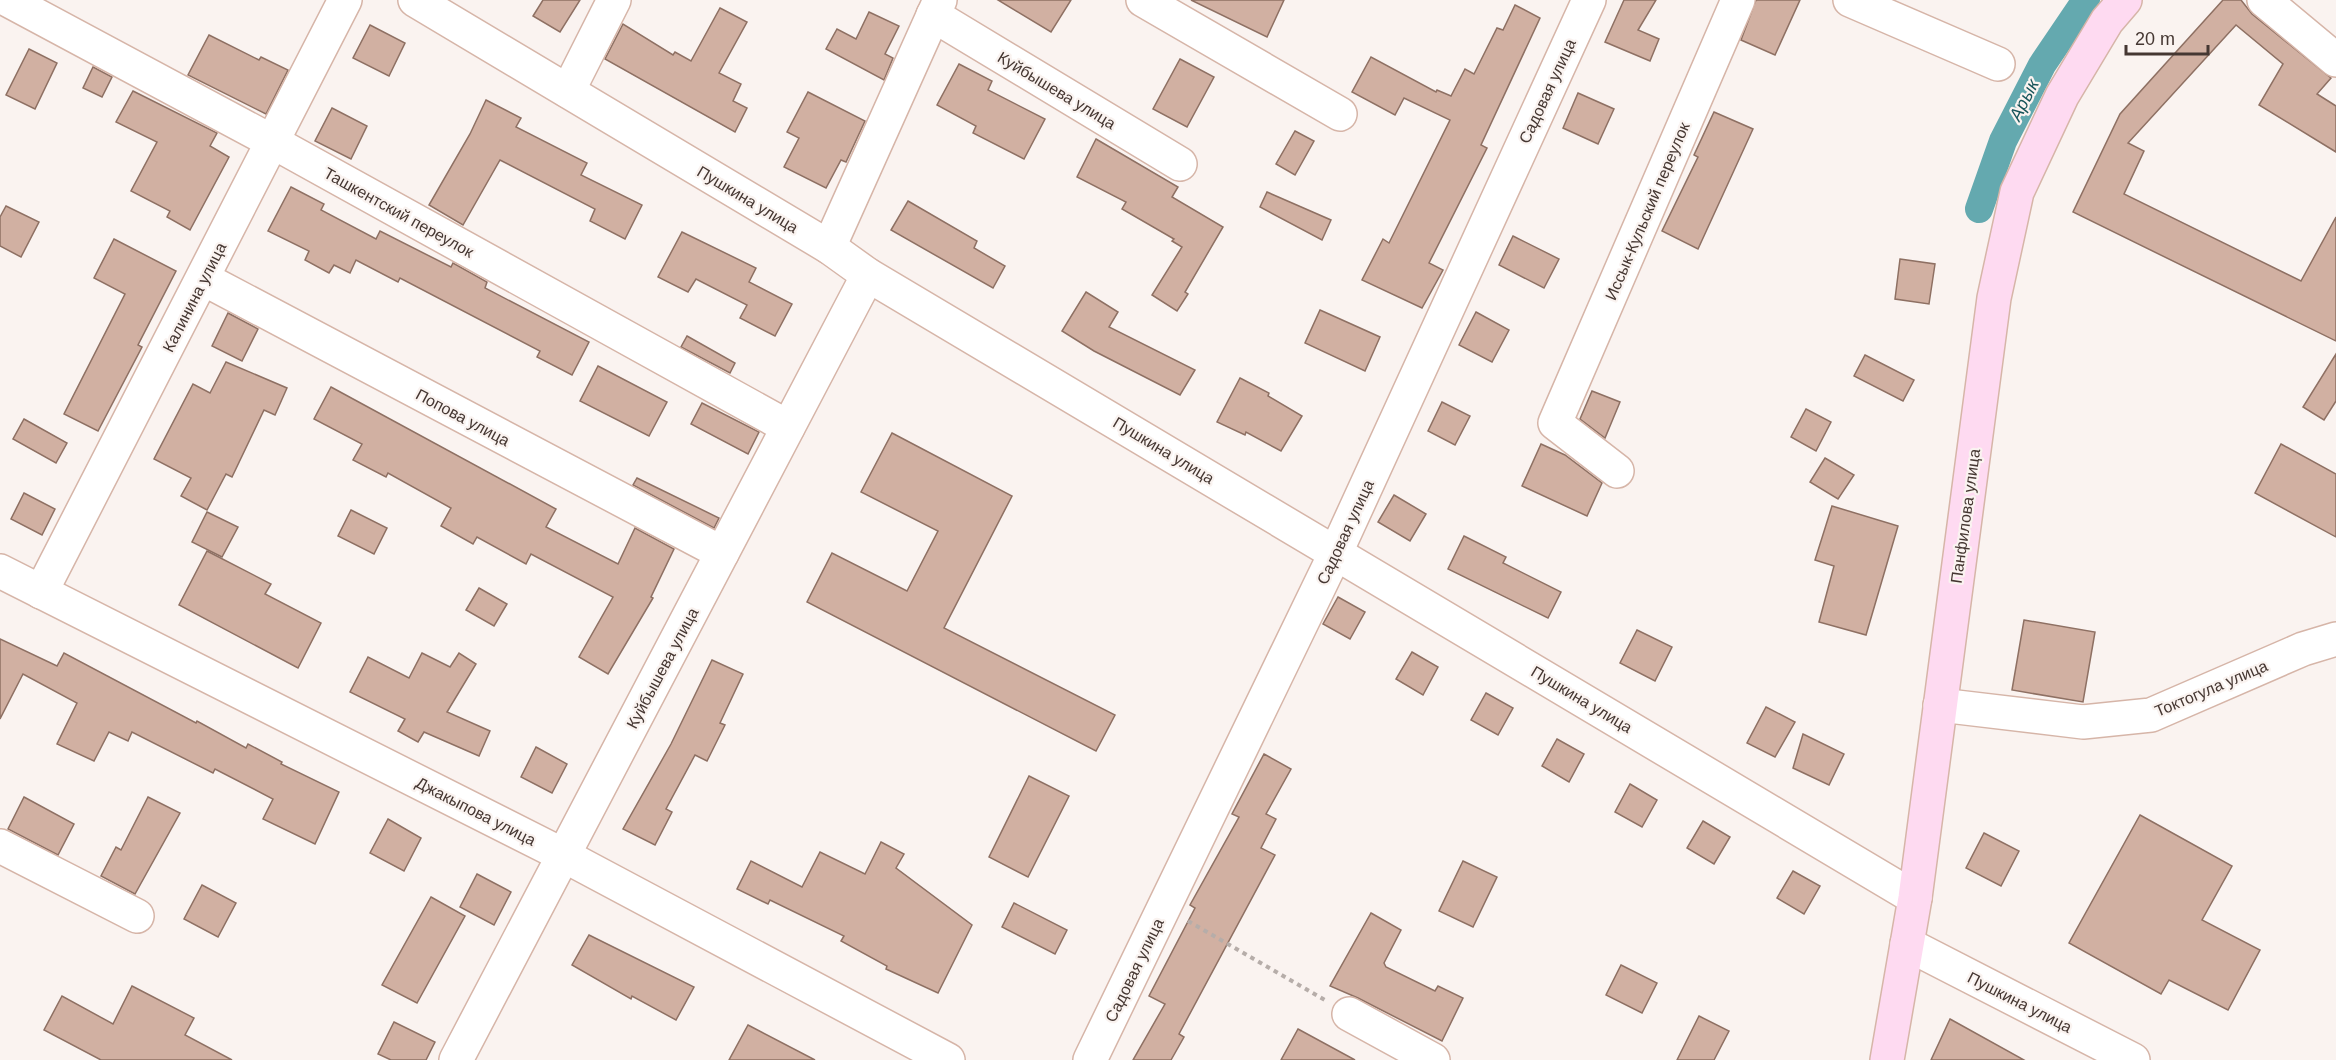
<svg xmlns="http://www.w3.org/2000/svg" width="2336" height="1060" font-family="Arial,sans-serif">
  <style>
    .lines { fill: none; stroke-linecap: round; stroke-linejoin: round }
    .canal { stroke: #64a9af; stroke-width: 28 }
    .building { fill: #d1b0a2; stroke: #8e7063; stroke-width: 1.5 }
    .street-casing { stroke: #d6b5a8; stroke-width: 36 }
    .secondary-casing { stroke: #d6b5a8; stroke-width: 36 }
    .path { stroke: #b6ada9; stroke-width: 4; stroke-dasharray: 4.5 4.5; stroke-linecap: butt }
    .street { stroke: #fff; stroke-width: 33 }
    .secondary { stroke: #fedaf1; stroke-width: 33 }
    .labels { text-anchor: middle; stroke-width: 4.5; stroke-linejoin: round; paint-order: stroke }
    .street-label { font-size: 16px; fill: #453732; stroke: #faf3f0 }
    .water-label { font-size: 18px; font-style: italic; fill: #18555a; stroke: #faf3f0 }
  </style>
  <rect width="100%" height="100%" fill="#faf3f0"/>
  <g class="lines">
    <path class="canal" d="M 1979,209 L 2003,141 L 2042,65 L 2086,0"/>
  </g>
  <g class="building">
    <path d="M 543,0 L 580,0 L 560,32 L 533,16 Z"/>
    <path d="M 998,0 L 1071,0 L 1051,32 Z"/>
    <path d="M 1191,0 L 1284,0 L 1267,37 Z"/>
    <path d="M 1624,0 L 1656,0 L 1638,30 L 1659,39 L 1650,61 L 1605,42 Z"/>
    <path d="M 1756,0 L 1800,0 L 1775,55 L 1741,40 Z"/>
    <path d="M 2223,0 L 2241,0 L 2252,14 L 2331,78 L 2317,94 L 2336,106 L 2336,152 L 2259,105 L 2283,64 L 2236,25 L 2128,143 L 2144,151 L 2124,194 L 2301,281 L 2336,217 L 2336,341 L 2073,212 L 2120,114 Z"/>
    <path d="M 1515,5 L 1540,18 L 1481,145 L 1487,148 L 1429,263 L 1443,270 L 1422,308 L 1362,280 L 1383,239 L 1389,243 L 1450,120 L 1404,98 L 1395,115 L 1352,92 L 1371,57 L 1436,92 L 1437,90 L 1451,96 L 1465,69 L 1474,74 L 1497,28 L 1503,30 Z"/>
    <path d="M 720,8 L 747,22 L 719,73 L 741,84 L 733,101 L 747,108 L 735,132 L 605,59 L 623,24 L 673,55 L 675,52 L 691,61 Z"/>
    <path d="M 869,12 L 899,26 L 885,54 L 893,58 L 884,80 L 826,49 L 837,29 L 856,39 Z"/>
    <path d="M 370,25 L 405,43 L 389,76 L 353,58 Z"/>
    <path d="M 209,35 L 259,60 L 261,57 L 288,70 L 266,114 L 188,75 Z"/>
    <path d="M 29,49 L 57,63 L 35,109 L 6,95 Z"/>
    <path d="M 1180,59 L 1214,77 L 1187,127 L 1153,109 Z"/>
    <path d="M 959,64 L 992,81 L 988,90 L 1045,119 L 1024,159 L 973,133 L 976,126 L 937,105 Z"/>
    <path d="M 93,67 L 112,77 L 102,97 L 83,88 Z"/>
    <path d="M 133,91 L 217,133 L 210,146 L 229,157 L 190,230 L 167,217 L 170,211 L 131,191 L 157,142 L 116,122 Z"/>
    <path d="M 808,92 L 865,121 L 846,162 L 841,160 L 826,188 L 784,167 L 799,138 L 787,132 Z"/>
    <path d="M 1578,93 L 1614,109 L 1598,144 L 1563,128 Z"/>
    <path d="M 486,100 L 521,118 L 516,127 L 587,163 L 581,175 L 642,205 L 625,239 L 590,221 L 595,209 L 500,160 L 463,225 L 429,205 L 470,134 Z"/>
    <path d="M 332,108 L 367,126 L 351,159 L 315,141 Z"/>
    <path d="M 1714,112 L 1753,129 L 1698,249 L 1662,231 L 1698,157 L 1694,155 Z"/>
    <path d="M 1295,131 L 1314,141 L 1295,175 L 1276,164 Z"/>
    <path d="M 1096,139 L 1178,187 L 1172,197 L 1223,227 L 1185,292 L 1188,294 L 1177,311 L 1152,295 L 1182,247 L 1172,241 L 1174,239 L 1122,209 L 1126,202 L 1077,177 Z"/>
    <path d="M 291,187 L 324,204 L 321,210 L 376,239 L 380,231 L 451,267 L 453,263 L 487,282 L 485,288 L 589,342 L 572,375 L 537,357 L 540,351 L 400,278 L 398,282 L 356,260 L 350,273 L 334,265 L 329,273 L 305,260 L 309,251 L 268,231 Z"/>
    <path d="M 1267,192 L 1331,220 L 1322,240 L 1260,207 Z"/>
    <path d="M 908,201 L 977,241 L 974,248 L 1005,266 L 993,288 L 891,230 Z"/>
    <path d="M 6,206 L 39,222 L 21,257 L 0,246 L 0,217 Z"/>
    <path d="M 682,232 L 756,268 L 749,282 L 792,304 L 775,336 L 740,318 L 747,305 L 696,279 L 688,292 L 658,277 Z"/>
    <path d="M 1513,236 L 1559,259 L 1544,288 L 1499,265 Z"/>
    <path d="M 114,239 L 176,271 L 138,345 L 142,347 L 98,431 L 64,414 L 125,294 L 94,278 Z"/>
    <path d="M 1900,259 L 1935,264 L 1929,304 L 1895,299 Z"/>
    <path d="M 1086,292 L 1118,312 L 1109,327 L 1195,370 L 1180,395 L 1094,351 L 1062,331 Z"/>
    <path d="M 1320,310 L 1380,337 L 1365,371 L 1305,343 Z"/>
    <path d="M 1476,312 L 1509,330 L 1492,362 L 1459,345 Z"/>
    <path d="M 228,313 L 258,329 L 242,361 L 212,346 Z"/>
    <path d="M 687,336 L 735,363 L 730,373 L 681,347 Z"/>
    <path d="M 2336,354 L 2336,401 L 2324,420 L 2303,407 Z"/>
    <path d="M 1865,355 L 1914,380 L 1903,401 L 1854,376 Z"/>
    <path d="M 226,362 L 287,388 L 275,415 L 264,410 L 232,477 L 226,474 L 207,510 L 181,496 L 191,478 L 154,459 L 193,384 L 210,393 Z"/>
    <path d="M 598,366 L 667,402 L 649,436 L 580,401 Z"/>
    <path d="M 1240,378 L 1269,393 L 1268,396 L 1302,416 L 1281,451 L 1246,432 L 1245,435 L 1217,422 Z"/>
    <path d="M 331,387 L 556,509 L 546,527 L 618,564 L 635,528 L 674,549 L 651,597 L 653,598 L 608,674 L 579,657 L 613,597 L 531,554 L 526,564 L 477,537 L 473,544 L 441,526 L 451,508 L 388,473 L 386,477 L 353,460 L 362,444 L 314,419 Z"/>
    <path d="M 1592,391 L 1620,402 L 1605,438 L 1580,419 Z"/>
    <path d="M 1442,402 L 1470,416 L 1455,445 L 1428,431 Z"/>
    <path d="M 702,403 L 759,432 L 748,454 L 691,424 Z"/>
    <path d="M 1806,409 L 1831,422 L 1816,451 L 1791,437 Z"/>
    <path d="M 24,419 L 67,443 L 56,463 L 13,439 Z"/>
    <path d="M 892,433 L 1012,496 L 944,628 L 1115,715 L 1096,751 L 807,602 L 832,553 L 907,591 L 938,531 L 861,492 Z"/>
    <path d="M 1541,444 L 1565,455 L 1602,483 L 1587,516 L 1522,486 Z"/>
    <path d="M 2281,444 L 2336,474 L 2336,537 L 2255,493 Z"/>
    <path d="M 1825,458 L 1854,475 L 1838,499 L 1810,482 Z"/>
    <path d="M 637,478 L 719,518 L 714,528 L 633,485 Z"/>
    <path d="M 24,493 L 55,509 L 42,535 L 11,519 Z"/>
    <path d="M 1394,495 L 1426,514 L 1410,541 L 1378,522 Z"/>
    <path d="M 1832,506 L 1898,526 L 1866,635 L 1819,622 L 1834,566 L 1815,560 Z"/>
    <path d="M 351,510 L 387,528 L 374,554 L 338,536 Z"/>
    <path d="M 207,512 L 238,527 L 222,557 L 192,542 Z"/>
    <path d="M 1464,536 L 1506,557 L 1503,563 L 1561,592 L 1548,618 L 1448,569 Z"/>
    <path d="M 207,551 L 271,584 L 265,594 L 321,623 L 298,668 L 179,605 Z"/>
    <path d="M 479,588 L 507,604 L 494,626 L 466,610 Z"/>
    <path d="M 1338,597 L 1365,612 L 1350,639 L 1323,624 Z"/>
    <path d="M 2024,620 L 2095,632 L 2083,702 L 2012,690 Z"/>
    <path d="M 1637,630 L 1672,647 L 1655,681 L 1620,663 Z"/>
    <path d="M 0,639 L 57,666 L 64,653 L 196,723 L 197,721 L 246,748 L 248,744 L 282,762 L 281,764 L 339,792 L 315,844 L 263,819 L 273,799 L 215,769 L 213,773 L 132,732 L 128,741 L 109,732 L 94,761 L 57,744 L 77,703 L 23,674 L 0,719 Z"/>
    <path d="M 1412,652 L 1438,667 L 1423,695 L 1396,679 Z"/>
    <path d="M 422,653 L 450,667 L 459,653 L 476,664 L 447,712 L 490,731 L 479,756 L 424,732 L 418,742 L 398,731 L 405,719 L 350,692 L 368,657 L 409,678 Z"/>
    <path d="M 712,660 L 743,674 L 720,723 L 725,725 L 707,761 L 695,755 L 666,809 L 672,812 L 655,845 L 623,829 L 671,744 Z"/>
    <path d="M 1486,693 L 1513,708 L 1498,735 L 1471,720 Z"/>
    <path d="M 1766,707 L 1795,722 L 1775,757 L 1747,743 Z"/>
    <path d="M 1803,734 L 1844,754 L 1829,785 L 1793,768 Z"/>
    <path d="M 1557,739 L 1584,754 L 1569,782 L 1542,766 Z"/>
    <path d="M 536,747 L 567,764 L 552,793 L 521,777 Z"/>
    <path d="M 1264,754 L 1291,769 L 1266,814 L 1276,819 L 1261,848 L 1275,855 L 1179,1034 L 1184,1037 L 1171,1060 L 1133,1060 L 1165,1004 L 1149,996 L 1195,908 L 1190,905 L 1239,817 L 1232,814 Z"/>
    <path d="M 1029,776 L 1069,796 L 1028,877 L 989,857 Z"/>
    <path d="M 1630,784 L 1657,800 L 1642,827 L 1615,812 Z"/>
    <path d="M 24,797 L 74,824 L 58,855 L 8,829 Z"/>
    <path d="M 148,797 L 180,813 L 135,894 L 101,876 L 116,847 L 121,850 Z"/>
    <path d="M 2140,815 L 2232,866 L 2202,920 L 2260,950 L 2228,1010 L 2169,980 L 2161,994 L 2069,943 Z"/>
    <path d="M 388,819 L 421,838 L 404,871 L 370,853 Z"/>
    <path d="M 1703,821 L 1730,837 L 1714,864 L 1687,848 Z"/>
    <path d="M 1984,833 L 2019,851 L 2001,886 L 1966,868 Z"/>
    <path d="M 881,842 L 904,854 L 896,868 L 972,925 L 938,993 L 886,969 L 887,966 L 841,941 L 844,936 L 770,900 L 768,904 L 737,889 L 751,861 L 802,887 L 820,852 L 865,874 Z"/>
    <path d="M 1463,861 L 1497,877 L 1473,927 L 1439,911 Z"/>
    <path d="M 1793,871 L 1820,886 L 1804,914 L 1777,898 Z"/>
    <path d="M 477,874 L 511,892 L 494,925 L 460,907 Z"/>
    <path d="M 202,885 L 236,903 L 218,937 L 184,919 Z"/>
    <path d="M 431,897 L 465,916 L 417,1003 L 382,985 Z"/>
    <path d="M 1014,903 L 1067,930 L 1055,954 L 1002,927 Z"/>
    <path d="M 1371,913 L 1401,930 L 1384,963 L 1386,967 L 1435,991 L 1438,986 L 1463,998 L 1442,1041 L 1358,998 L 1330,986 Z"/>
    <path d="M 589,935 L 694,987 L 676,1020 L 632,996 L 631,999 L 572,965 Z"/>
    <path d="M 1621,965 L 1657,983 L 1642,1013 L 1606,995 Z"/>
    <path d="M 132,986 L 194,1018 L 185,1035 L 232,1060 L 101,1060 L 44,1030 L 62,996 L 113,1024 Z"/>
    <path d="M 1699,1016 L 1729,1031 L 1714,1060 L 1677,1060 Z"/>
    <path d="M 1950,1019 L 2024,1060 L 1931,1060 Z"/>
    <path d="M 394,1022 L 435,1042 L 426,1060 L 391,1060 L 378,1054 Z"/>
    <path d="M 748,1025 L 815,1060 L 729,1060 Z"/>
    <path d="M 1298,1029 L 1355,1060 L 1281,1060 Z"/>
  </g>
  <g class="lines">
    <g class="street-casing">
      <g id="street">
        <path d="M 8,0 L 273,142 L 788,427"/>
        <path d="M 415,0 L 829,247 L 868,275 L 1915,898"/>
        <path d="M 1143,0 L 1340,114"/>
        <path d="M 1850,0 L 1998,64"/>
        <path d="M 2264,0 L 2336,60"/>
        <path d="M 933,15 L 1180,164"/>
        <path d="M 568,91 L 614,0"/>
        <path d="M 829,247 L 940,0"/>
        <path d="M 204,279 L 722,553"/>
        <path d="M 1617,471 L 1555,423 L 1738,0"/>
        <path d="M 0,571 L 563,855 L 948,1060"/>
        <path d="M 41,592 L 345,0"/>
        <path d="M 1940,705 L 2083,722 L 2151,715 L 2303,649 L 2336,639"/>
        <path d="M 0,846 L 137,916"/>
        <path d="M 1907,944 L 2133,1060"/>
        <path d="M 1349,1014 L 1433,1060"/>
        <path d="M 456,1060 L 868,275"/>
        <path d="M 1090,1060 L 1336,552 L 1589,0"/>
      </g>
    </g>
    <g class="secondary-casing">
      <path id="secondary" d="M 1887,1060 L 1915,898 L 1994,298 L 2017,192 L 2062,96 L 2107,21 L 2125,0"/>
    </g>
    <path class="path" d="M 1188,921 L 1325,1000"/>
    <use href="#street" class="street"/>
    <use href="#secondary" class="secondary"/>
  </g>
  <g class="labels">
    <g class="street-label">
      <text transform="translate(1057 90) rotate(31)" y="6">Куйбышева улица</text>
      <text transform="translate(1547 91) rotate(-65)" y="6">Садовая улица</text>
      <text transform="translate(748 199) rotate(31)" y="6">Пушкина улица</text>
      <text transform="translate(1647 211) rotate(-67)" y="6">Иссык-Кульский переулок</text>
      <text transform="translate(399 212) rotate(29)" y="6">Ташкентский переулок</text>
      <text transform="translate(194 297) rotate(-63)" y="6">Калинина улица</text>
      <text transform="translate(463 417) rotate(28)" y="6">Попова улица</text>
      <text transform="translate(1164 450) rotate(31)" y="6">Пушкина улица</text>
      <text transform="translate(1965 516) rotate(-82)" y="6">Панфилова улица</text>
      <text transform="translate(1345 532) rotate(-65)" y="6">Садовая улица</text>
      <text transform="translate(662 668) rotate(-62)" y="6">Куйбышева улица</text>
      <text transform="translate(2211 688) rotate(-23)" y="6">Токтогула улица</text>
      <text transform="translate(1582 699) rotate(31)" y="6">Пушкина улица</text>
      <text transform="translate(476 811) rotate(27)" y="6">Джакыпова улица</text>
      <text transform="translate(1134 970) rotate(-64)" y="6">Садовая улица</text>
      <text transform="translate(2020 1002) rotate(27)" y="6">Пушкина улица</text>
    </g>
    <g class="water-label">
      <text transform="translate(2024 100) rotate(-63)" y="6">Арык</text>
    </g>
  </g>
  <path d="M2126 45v9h82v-9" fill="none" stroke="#453732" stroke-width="3"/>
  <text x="2135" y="45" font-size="18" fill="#453732" stroke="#faf3f0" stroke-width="4.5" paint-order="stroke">20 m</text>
</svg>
